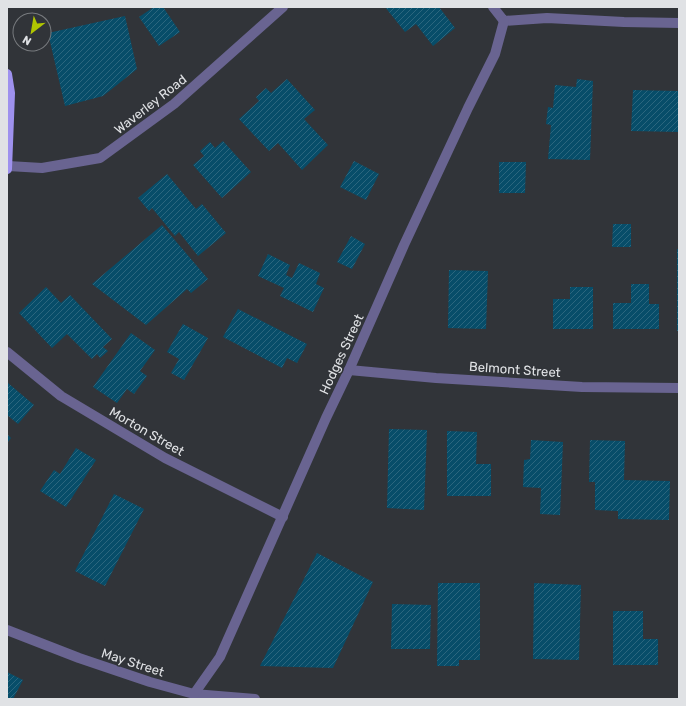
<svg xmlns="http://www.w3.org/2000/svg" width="686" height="706" font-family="Rubik,sans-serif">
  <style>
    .building { fill: url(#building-hatch) }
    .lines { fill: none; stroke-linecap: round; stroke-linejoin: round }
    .minor { stroke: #696491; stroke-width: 10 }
    .major { stroke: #9e91ee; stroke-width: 10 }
    .labels { text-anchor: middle; stroke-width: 3; stroke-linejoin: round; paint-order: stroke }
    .street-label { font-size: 13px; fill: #e0e2e5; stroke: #313439 }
  </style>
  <defs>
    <pattern id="building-hatch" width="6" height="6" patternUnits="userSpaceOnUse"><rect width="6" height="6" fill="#074d69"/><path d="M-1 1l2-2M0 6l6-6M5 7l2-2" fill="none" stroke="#2b667e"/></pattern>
  </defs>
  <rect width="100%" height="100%" fill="#313439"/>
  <g class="building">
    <path d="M 154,7 L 163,7 L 180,32 L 159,46 L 139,17 Z"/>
    <path d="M 385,7 L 439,7 L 455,28 L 433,46 L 416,24 L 405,32 Z"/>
    <path d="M 125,16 L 137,69 L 103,96 L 65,106 L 48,33 Z"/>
    <path d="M 287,79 L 315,110 L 304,119 L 328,145 L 302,170 L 278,143 L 269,151 L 239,119 L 259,101 L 256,97 L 266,88 L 271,93 Z"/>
    <path d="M 577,79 L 593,81 L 590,160 L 548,159 L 551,125 L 546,124 L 548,107 L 553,108 L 555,85 L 576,87 Z"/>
    <path d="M 633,90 L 679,91 L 679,132 L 631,131 Z"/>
    <path d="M 223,141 L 251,172 L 222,198 L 193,165 L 204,156 L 200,151 L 210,142 L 215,148 Z"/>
    <path d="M 354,161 L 379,174 L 366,200 L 340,187 Z"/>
    <path d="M 499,162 L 526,162 L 525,193 L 499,193 Z"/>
    <path d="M 167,174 L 196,209 L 202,204 L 226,233 L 198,256 L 179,232 L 175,236 L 152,208 L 149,211 L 138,198 Z"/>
    <path d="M 613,224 L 631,224 L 631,247 L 612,247 Z"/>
    <path d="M 162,225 L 208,279 L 191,293 L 187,289 L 146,325 L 92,284 Z"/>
    <path d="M 351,236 L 365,244 L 352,269 L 337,262 Z"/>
    <rect x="677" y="249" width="2" height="82"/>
    <path d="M 268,254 L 290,265 L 286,275 L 292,278 L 299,263 L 320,273 L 316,284 L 324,288 L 313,312 L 280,296 L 284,288 L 258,276 Z"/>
    <path d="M 449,270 L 488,271 L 486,329 L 448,328 Z"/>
    <path d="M 631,284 L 649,284 L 649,304 L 659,304 L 659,329 L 613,329 L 613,303 L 631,303 Z"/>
    <path d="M 46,287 L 61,303 L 70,295 L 112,339 L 103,347 L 108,351 L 100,358 L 97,354 L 92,359 L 67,334 L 52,348 L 19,313 Z"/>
    <path d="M 570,287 L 593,287 L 593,329 L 553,329 L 553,299 L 570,299 Z"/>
    <path d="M 238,309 L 307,344 L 297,363 L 287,358 L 282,368 L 223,337 Z"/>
    <path d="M 183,324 L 208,338 L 184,380 L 171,373 L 179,359 L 167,352 Z"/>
    <path d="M 131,333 L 155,350 L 140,371 L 147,376 L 134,394 L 127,389 L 117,403 L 93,387 Z"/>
    <path d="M 8,383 L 34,405 L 18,424 L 7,415 L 7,385 Z"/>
    <path d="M 389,429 L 427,430 L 424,510 L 387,508 Z"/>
    <path d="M 447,431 L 477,432 L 476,464 L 491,464 L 491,496 L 447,496 Z"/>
    <path d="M 7,434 L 11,438 L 7,443 Z"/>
    <path d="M 531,440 L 563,442 L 560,515 L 540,514 L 541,488 L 523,487 L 524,460 L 530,459 Z"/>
    <path d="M 590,440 L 625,441 L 624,480 L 670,481 L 669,520 L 618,519 L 618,511 L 595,510 L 595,482 L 589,482 Z"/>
    <path d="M 76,448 L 96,460 L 66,507 L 40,491 L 54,470 L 60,474 Z"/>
    <path d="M 114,494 L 144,509 L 105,586 L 75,571 Z"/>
    <path d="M 317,553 L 373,582 L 333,668 L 260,666 Z"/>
    <path d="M 438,583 L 480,583 L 480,660 L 459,660 L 459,666 L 437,666 Z"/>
    <path d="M 534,583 L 581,585 L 579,660 L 533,659 Z"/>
    <path d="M 392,604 L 431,605 L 430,649 L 391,649 Z"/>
    <path d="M 613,611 L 643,611 L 643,639 L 658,639 L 658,665 L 613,665 Z"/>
    <path d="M 7,672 L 23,680 L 13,699 L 7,699 Z"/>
  </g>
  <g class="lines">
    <g class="minor">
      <path d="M 493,7 L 504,21 L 547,18 L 624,22 L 679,23"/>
      <path d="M 8,166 L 42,168 L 100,158 L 174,104 L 283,7"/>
      <path d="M 7,352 L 61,396 L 165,458 L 283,517"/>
      <path d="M 349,370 L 436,378 L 582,387 L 679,388"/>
      <path d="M 7,630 L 79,658 L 150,682 L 194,694 L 255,699"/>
      <path d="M 194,694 L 220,657 L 326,418 L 349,370 L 404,245 L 468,108 L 495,54 L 504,21"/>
    </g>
    <path class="major" d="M 7,74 L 10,93 L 7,169"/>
  </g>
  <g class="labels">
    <g class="street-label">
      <text transform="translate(150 104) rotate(-38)" y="5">Waverley Road</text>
      <text transform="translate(341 354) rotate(-65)" y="5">Hodges Street</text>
      <text transform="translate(515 369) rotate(4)" y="5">Belmont Street</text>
      <text transform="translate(147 431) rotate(30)" y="5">Morton Street</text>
      <text transform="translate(133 662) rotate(18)" y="5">May Street</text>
    </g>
  </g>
  <rect width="686" height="706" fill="none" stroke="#e0e2e5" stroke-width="16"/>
  <g transform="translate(32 32) rotate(211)"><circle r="19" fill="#313439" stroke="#777a7e"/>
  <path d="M0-3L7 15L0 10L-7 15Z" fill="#b0c501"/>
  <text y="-6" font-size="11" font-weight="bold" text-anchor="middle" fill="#e0e2e5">N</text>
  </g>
</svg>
